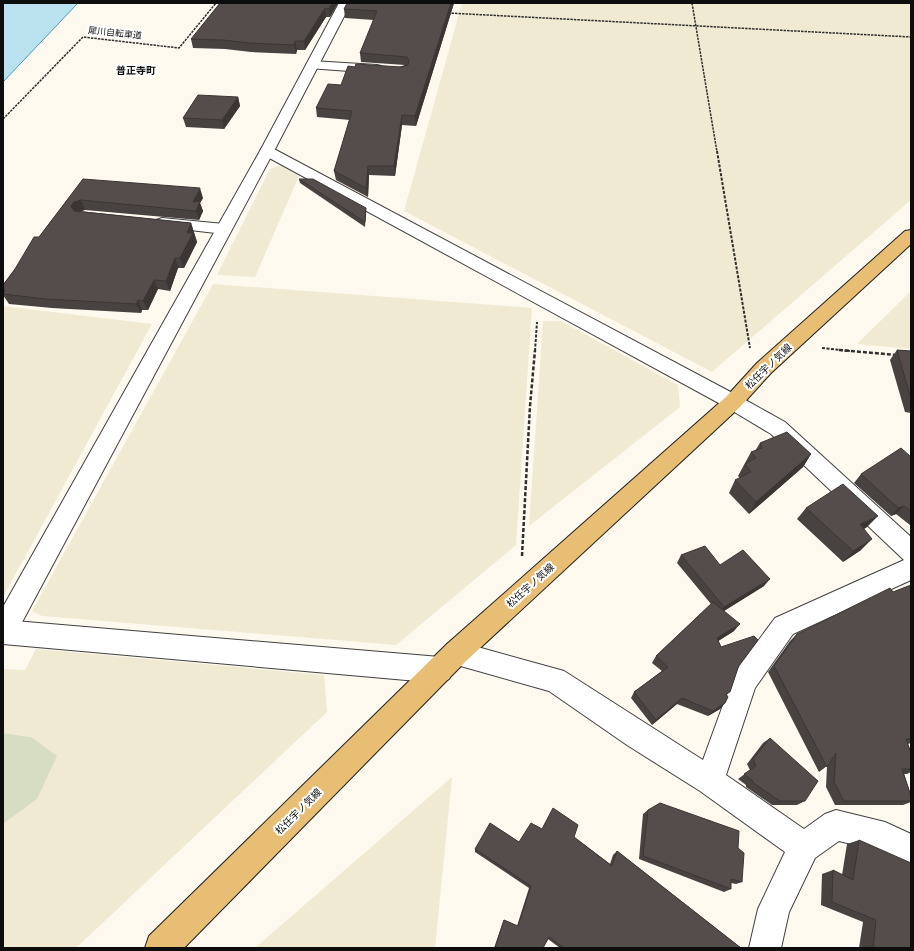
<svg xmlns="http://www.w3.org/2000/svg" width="914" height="951" font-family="Literata,'Noto Sans JP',serif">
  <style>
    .farmland { fill: #f0ead2 }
    .cemetery { fill: #d7ddc2 }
    .water { fill: #bae1ee; stroke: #4a9cbd }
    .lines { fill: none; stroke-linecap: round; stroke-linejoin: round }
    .minor-casing { stroke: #404040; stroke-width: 2 }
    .tertiary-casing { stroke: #404040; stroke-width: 2 }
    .primary-casing { stroke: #1e1e1e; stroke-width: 2 }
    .path-far2 { stroke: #2f2f2f; stroke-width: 1.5; stroke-dasharray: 2.5 1; stroke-linecap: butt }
    .path-far1 { stroke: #2f2f2f; stroke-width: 2; stroke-dasharray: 3 1.5; stroke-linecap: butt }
    .path { stroke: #2f2f2f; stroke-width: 2.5; stroke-dasharray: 4 2; stroke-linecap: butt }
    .minor { fill: #fff; fill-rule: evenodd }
    .tertiary { fill: #fff; fill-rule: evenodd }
    .primary { fill: #e8be74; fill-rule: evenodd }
    .wall { fill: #484240 }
    .shaded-wall { fill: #3b3634 }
    .building { fill: #544d4b; stroke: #3b3634 }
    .labels { text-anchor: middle; stroke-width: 4; stroke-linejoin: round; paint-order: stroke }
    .far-street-label { font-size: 9px; fill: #0d0d0d; stroke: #fff }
    .far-quarter-label { font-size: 10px; font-weight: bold; fill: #0d0d0d; stroke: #fff }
    .street-label { font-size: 10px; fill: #0d0d0d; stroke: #fff }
  </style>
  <rect width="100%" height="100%" fill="#fdf9ef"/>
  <g class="farmland">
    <path d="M 462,3 L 911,3 L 911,200 L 712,372 L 404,211 Z"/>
    <path d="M 281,165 L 299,176 L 255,277 L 217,275 L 270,169 Z"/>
    <path d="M 213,284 L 532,308 L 516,545 L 396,645 L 42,616 L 32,611 Z"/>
    <path d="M 911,291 L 911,349 L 857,344 Z"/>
    <path d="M 3,306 L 152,324 L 3,597 Z"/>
    <path d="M 543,321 L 561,321 L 678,385 L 680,407 L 529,526 Z"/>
    <path d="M 36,649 L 324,675 L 327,712 L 76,948 L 3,948 L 3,824 L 37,799 L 31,737 L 3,733 L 3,669 L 25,670 Z"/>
    <path d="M 452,777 L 435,948 L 255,948 Z"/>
  </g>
  <path class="cemetery" d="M 3,733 L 31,737 L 57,756 L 37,799 L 3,824 Z"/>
  <path class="water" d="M 3,3 L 78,3 L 3,82 Z"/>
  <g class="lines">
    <g class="minor-casing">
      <g id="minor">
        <path d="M 312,61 L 377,65 L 381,66 L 383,69 L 381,72 L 377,73 L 308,68 L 306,65 L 308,62 Z"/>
        <path d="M 267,147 L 272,148 L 740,397 L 785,422 L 911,537 L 911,580 L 793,634 L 755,688 L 726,775 L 804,829 L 825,814 L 836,810 L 885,822 L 911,834 L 911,866 L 880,851 L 839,841 L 815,858 L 789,912 L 781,948 L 749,948 L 758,909 L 785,852 L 700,791 L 627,745 L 549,691 L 450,663 L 453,670 L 449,679 L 440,683 L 3,644 L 3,620 L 440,657 L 446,659 L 443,653 L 447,644 L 456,641 L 564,671 L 703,760 L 735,672 L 775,618 L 904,560 L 771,434 L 726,407 L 262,154 L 260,151 L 262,148 Z"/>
        <path d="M 162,218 L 224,224 L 230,226 L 232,229 L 230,232 L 224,234 L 156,226 L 154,223 L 156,220 Z"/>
      </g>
    </g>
    <g class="tertiary-casing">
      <path id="tertiary" d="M 339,3 L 351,3 L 274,151 L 12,641 L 3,644 L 3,607 L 260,151 Z"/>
    </g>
    <g class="primary-casing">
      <path id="primary" d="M 911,230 L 911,244 L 771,373 L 740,407 L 465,662 L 184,948 L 145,948 L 149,936 L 447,644 L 726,397 L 757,363 L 905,231 Z"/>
    </g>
    <g class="path-far2">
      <path d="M 692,3 L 717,152"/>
      <path d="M 448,13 L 911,37"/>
      <path d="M 3,119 L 83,37 L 179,48 L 216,3"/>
    </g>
    <g class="path-far1">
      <path d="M 717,151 L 750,348"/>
      <path d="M 822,348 L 850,351"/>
      <path d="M 535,351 L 537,322"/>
    </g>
    <g class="path">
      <path d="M 839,350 L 897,355"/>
      <path d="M 522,556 L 530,406 L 535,350"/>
    </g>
    <use href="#minor" class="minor"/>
    <use href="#tertiary" class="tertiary"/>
    <use href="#primary" class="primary"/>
  </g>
  <g class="wall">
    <path d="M 338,3 L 330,17 L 326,17 L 305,50 L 297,50 L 296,54 L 251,52 L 225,49 L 193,48 L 191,39 Z"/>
    <path d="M 454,3 L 416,126 L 402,125 L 395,176 L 369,175 L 368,197 L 336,180 L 334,171 L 350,120 L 317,117 L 316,108 L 341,85 L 405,65 L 361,62 L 360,53 L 374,20 L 345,18 L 344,9 Z"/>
    <path d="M 238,97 L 240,106 L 224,129 L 186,127 L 183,118 Z"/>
    <path d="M 83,179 L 203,198 L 200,203 L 203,211 L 199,220 L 85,210 L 79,211 L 191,223 L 197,242 L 184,268 L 178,268 L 170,291 L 158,289 L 148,310 L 142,310 L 141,313 L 52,308 L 9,304 L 3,295 L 3,285 Z"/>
    <path d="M 299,179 L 366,208 L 366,213 L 365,227 L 300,183 Z"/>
    <path d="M 897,350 L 911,351 L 911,413 L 905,412 L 890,360 Z"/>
    <path d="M 760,443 L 811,454 L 803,467 L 749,514 L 729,493 L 735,480 L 740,478 L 738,476 L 751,452 L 755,451 Z"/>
    <path d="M 911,457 L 911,525 L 910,525 L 896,514 L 891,516 L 854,483 L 861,474 Z"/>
    <path d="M 806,508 L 867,527 L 864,529 L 861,550 L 843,562 L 797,519 Z"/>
    <path d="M 681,555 L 720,565 L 764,586 L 724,611 L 734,631 L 718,641 L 721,647 L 739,665 L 727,695 L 725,703 L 720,709 L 708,716 L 677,704 L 652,725 L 631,698 L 634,692 L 662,671 L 652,663 L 656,656 L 711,604 L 677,563 Z"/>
    <path d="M 911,585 L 911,743 L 908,744 L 911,753 L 911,772 L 907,774 L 904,774 L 911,796 L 911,802 L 903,805 L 835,805 L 826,787 L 827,766 L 819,772 L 768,672 L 790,641 L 797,634 L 893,592 Z"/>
    <path d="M 770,738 L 805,801 L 797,805 L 772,805 L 746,787 L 746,785 L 738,779 L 750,770 L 747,764 L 763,743 Z"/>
    <path d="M 648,810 L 738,848 L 742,882 L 736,884 L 731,883 L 731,889 L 724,892 L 639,859 L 643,814 Z"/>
    <path d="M 542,829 L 574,837 L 610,864 L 613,855 L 617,851 L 741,948 L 560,948 L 548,939 L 543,948 L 494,948 L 503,922 L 504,920 L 517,926 L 529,888 L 475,852 L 475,849 L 519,842 Z"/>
    <path d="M 859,840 L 911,948 L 859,948 L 863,922 L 821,905 L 822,874 L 833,870 L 842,875 L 847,844 Z"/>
  </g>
  <g class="shaded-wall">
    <path d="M 332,3 L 338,3 L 330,17 L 329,9 Z"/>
    <path d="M 451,3 L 454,3 L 416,126 L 415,116 Z"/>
    <path d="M 325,8 L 326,17 L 305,50 L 304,41 Z"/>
    <path d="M 295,41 L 297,50 L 296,54 L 294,45 Z"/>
    <path d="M 238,97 L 240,106 L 224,129 L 222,120 Z"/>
    <path d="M 402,115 L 402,125 L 395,176 L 394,166 Z"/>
    <path d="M 368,166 L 369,175 L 368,197 L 366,188 Z"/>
    <path d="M 200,188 L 203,198 L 200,203 L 203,211 L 199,220 L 193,202 Z"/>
    <path d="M 81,200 L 85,210 L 79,212 L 76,215 L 71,206 L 74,202 Z"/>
    <path d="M 191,223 L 197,242 L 184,268 L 180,258 L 187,233 Z"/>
    <path d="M 175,258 L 178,268 L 170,291 L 166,281 Z"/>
    <path d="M 154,280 L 158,289 L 148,310 L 143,301 Z"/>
    <path d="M 138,300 L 142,310 L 141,313 L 136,304 Z"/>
    <path d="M 811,454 L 803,467 L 749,514 L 756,502 Z"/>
    <path d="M 904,506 L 896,514 L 891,516 L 898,508 Z"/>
    <path d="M 878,516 L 867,527 L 850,536 L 860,524 Z"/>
    <path d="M 872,539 L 861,550 L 843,562 L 853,551 Z"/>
    <path d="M 770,579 L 764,586 L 719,614 L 724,607 Z"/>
    <path d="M 740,624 L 734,631 L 712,645 L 717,638 Z"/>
    <path d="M 682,698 L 677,704 L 652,725 L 656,720 Z"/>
    <path d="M 725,703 L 720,709 L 708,716 L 713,711 Z"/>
  </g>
  <g class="building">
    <path d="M 220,3 L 332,3 L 329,9 L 325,8 L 304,41 L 295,41 L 294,45 L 249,43 L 223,40 L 191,39 Z"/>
    <path d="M 347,3 L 451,3 L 415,116 L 402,115 L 394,166 L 368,166 L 366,188 L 334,171 L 352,111 L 316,108 L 328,84 L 341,85 L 348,66 L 355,67 L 356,64 L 401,67 L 408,65 L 409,61 L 407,57 L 360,53 L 377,11 L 344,9 Z"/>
    <path d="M 198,95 L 238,97 L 222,120 L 183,118 Z"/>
    <path d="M 83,179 L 200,188 L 193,202 L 200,201 L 196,211 L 81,200 L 74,202 L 71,206 L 74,211 L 191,223 L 187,233 L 193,233 L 180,258 L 175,258 L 166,281 L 154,280 L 143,301 L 138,300 L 136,304 L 46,299 L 3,294 L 5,290 L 3,289 L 3,285 L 15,269 L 34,237 L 39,237 Z"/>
    <path d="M 299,179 L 313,179 L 366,208 L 365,222 Z"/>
    <path d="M 897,350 L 911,351 L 911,399 Z"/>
    <path d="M 787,432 L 811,454 L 756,502 L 735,480 L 751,472 L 745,464 L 756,458 L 751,452 L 762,448 L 760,443 Z"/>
    <path d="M 901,448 L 911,457 L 911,511 L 904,506 L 898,508 L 861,474 Z"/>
    <path d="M 843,484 L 878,516 L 860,524 L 872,539 L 853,551 L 806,508 Z"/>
    <path d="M 705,546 L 720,565 L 743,550 L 770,579 L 724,607 L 681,555 Z"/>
    <path d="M 911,585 L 911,739 L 906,739 L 911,753 L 911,769 L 902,769 L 911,796 L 911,801 L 844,801 L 834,782 L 836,753 L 827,767 L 774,666 L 797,634 L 890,588 L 893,592 Z"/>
    <path d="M 713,602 L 740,624 L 717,638 L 721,647 L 754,636 L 758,640 L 739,665 L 730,692 L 726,694 L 728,697 L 725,703 L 713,711 L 682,698 L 656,720 L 634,692 L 668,667 L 656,656 Z"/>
    <path d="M 770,738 L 818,781 L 805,801 L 780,801 L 753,783 L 753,781 L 744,774 L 756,766 L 753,759 Z"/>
    <path d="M 660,803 L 739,831 L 738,848 L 744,853 L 742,882 L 731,879 L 731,889 L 643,856 L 648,810 Z"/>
    <path d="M 553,808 L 578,825 L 574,837 L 612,866 L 617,851 L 741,948 L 564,948 L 549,937 L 543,948 L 495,948 L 504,920 L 518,926 L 531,886 L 475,849 L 490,823 L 519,842 L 531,823 L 542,829 Z"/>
    <path d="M 859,840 L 911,863 L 911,948 L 873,948 L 876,920 L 832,902 L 833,870 L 853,880 Z"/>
  </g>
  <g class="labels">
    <g class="far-street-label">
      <text transform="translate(115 33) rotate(6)" y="3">犀川自転車道</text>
    </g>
    <g class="far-quarter-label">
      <text x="136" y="74">普正寺町</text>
    </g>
    <g class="street-label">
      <text transform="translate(768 366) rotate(-44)" y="4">松任宇ノ気線</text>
      <text transform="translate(530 585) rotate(-42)" y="4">松任宇ノ気線</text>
      <text transform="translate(298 811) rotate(-45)" y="4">松任宇ノ気線</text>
    </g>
  </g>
  <rect width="914" height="951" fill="none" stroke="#0d0d0d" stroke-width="8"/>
</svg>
